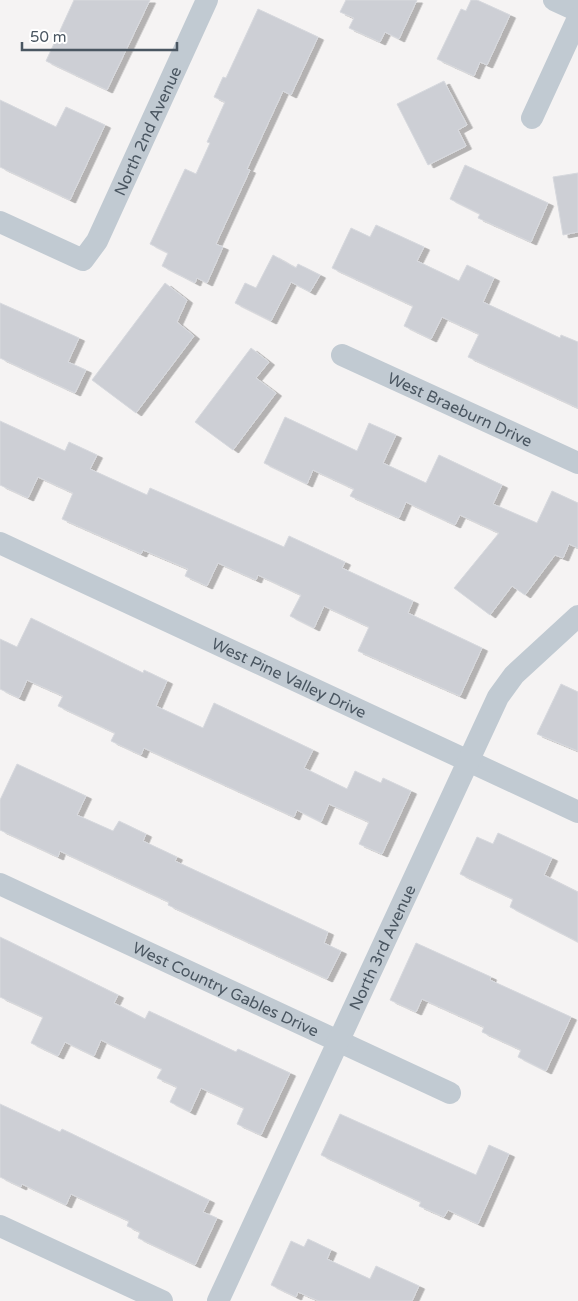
<svg xmlns="http://www.w3.org/2000/svg" width="578" height="1301" font-family="'Varela Round',sans-serif">
  <style>
    .building { fill: #cdcfd5; stroke: #d7d9de; filter: url(#shadow) }
    .lines { fill: none; stroke-linecap: round; stroke-linejoin: round }
    .street { stroke: #c1cad2; stroke-width: 22 }
    .labels { text-anchor: middle; stroke-width: 5; stroke-linejoin: round; paint-order: stroke }
    .street-label { font-size: 16px; fill: #4a5661; stroke: #fff }
  </style>
  <defs>
    <filter id="shadow"><feDropShadow dx="5.5" dy="3" stdDeviation="0" flood-color="#0004"/></filter>
  </defs>
  <rect width="100%" height="100%" fill="#f5f3f3"/>
  <g class="building">
    <path d="M 74,0 L 150,0 L 107,90 L 46,61 Z"/>
    <path d="M 346,0 L 417,0 L 399,39 L 385,32 L 380,42 L 349,28 L 354,18 L 340,12 Z"/>
    <path d="M 471,0 L 477,0 L 510,15 L 487,65 L 480,62 L 474,76 L 437,59 L 461,9 L 466,11 Z"/>
    <path d="M 258,9 L 318,37 L 291,95 L 283,91 L 247,169 L 250,170 L 216,244 L 223,247 L 207,283 L 197,278 L 195,283 L 162,266 L 168,253 L 150,244 L 185,169 L 196,174 L 210,143 L 207,142 L 225,102 L 214,97 L 223,77 L 226,78 Z"/>
    <path d="M 444,81 L 467,125 L 458,130 L 466,146 L 428,165 L 397,104 Z"/>
    <path d="M 0,100 L 56,127 L 66,107 L 105,125 L 70,200 L 0,167 Z"/>
    <path d="M 465,165 L 548,203 L 531,242 L 478,218 L 480,214 L 450,199 Z"/>
    <path d="M 578,173 L 578,232 L 563,235 L 553,177 Z"/>
    <path d="M 376,225 L 424,247 L 417,261 L 459,281 L 467,265 L 494,278 L 483,302 L 560,338 L 561,335 L 578,342 L 578,408 L 468,357 L 479,334 L 442,317 L 431,339 L 404,326 L 413,306 L 332,268 L 351,228 L 370,237 Z"/>
    <path d="M 273,255 L 296,268 L 298,264 L 320,275 L 310,292 L 291,282 L 271,321 L 235,303 L 245,283 L 256,288 Z"/>
    <path d="M 165,283 L 187,300 L 177,322 L 194,336 L 136,413 L 92,380 Z"/>
    <path d="M 0,303 L 79,338 L 68,362 L 86,370 L 75,393 L 0,358 Z"/>
    <path d="M 251,348 L 269,362 L 256,378 L 276,393 L 233,450 L 195,422 Z"/>
    <path d="M 285,417 L 357,451 L 369,423 L 396,435 L 383,463 L 426,483 L 439,455 L 502,485 L 493,504 L 537,523 L 552,491 L 578,503 L 578,548 L 569,544 L 563,558 L 555,555 L 525,595 L 512,586 L 490,615 L 454,588 L 499,533 L 460,515 L 455,525 L 406,502 L 399,518 L 350,496 L 354,489 L 313,470 L 307,484 L 264,463 Z"/>
    <path d="M 0,421 L 65,451 L 69,442 L 97,455 L 90,469 L 147,495 L 150,488 L 284,547 L 289,536 L 345,562 L 342,568 L 413,601 L 408,613 L 482,648 L 460,696 L 358,651 L 369,627 L 324,606 L 314,628 L 290,616 L 301,595 L 258,575 L 256,580 L 218,563 L 207,586 L 185,576 L 188,569 L 143,550 L 141,554 L 62,519 L 73,493 L 38,477 L 28,498 L 0,485 Z"/>
    <path d="M 31,618 L 143,673 L 144,670 L 167,681 L 156,706 L 203,728 L 214,703 L 313,750 L 304,768 L 347,789 L 355,771 L 381,783 L 383,778 L 411,791 L 382,854 L 359,844 L 369,822 L 329,804 L 321,822 L 297,810 L 294,817 L 144,748 L 141,755 L 111,741 L 115,733 L 58,706 L 63,696 L 27,680 L 19,698 L 0,689 L 0,639 L 17,647 Z"/>
    <path d="M 561,684 L 578,692 L 578,751 L 537,734 Z"/>
    <path d="M 17,764 L 86,796 L 77,815 L 113,831 L 119,821 L 146,834 L 143,841 L 177,857 L 175,861 L 328,932 L 324,943 L 341,951 L 327,979 L 168,905 L 169,902 L 60,851 L 58,857 L 0,830 L 0,800 Z"/>
    <path d="M 498,833 L 552,858 L 544,875 L 578,892 L 578,942 L 510,907 L 513,899 L 460,874 L 477,837 L 493,844 Z"/>
    <path d="M 0,937 L 118,995 L 114,1003 L 145,1019 L 149,1011 L 236,1052 L 238,1049 L 290,1073 L 261,1135 L 237,1124 L 244,1108 L 201,1088 L 190,1112 L 170,1102 L 177,1087 L 157,1078 L 162,1069 L 101,1040 L 94,1056 L 65,1042 L 58,1056 L 31,1043 L 43,1017 L 0,997 Z"/>
    <path d="M 416,943 L 491,977 L 490,980 L 571,1017 L 546,1071 L 518,1057 L 521,1050 L 482,1032 L 484,1027 L 422,999 L 416,1012 L 390,1000 Z"/>
    <path d="M 0,1104 L 60,1132 L 62,1129 L 209,1200 L 203,1212 L 217,1218 L 195,1265 L 138,1238 L 140,1232 L 127,1226 L 129,1221 L 71,1194 L 66,1205 L 22,1184 L 21,1187 L 0,1177 Z"/>
    <path d="M 340,1114 L 476,1175 L 489,1145 L 509,1154 L 478,1224 L 448,1210 L 444,1217 L 419,1206 L 421,1202 L 321,1155 Z"/>
    <path d="M 308,1239 L 331,1250 L 327,1259 L 370,1279 L 376,1266 L 419,1286 L 412,1301 L 319,1301 L 298,1292 L 296,1297 L 271,1285 L 291,1241 L 304,1247 Z"/>
  </g>
  <g class="lines">
    <g class="street">
      <path d="M 554,0 L 578,11"/>
      <path d="M 532,118 L 578,18"/>
      <path id="s1" d="M 0,222 L 83,260 L 97,241 L 207,0"/>
      <path id="s2" d="M 342,355 L 578,463"/>
      <path id="s3" d="M 0,543 L 578,812"/>
      <path id="s4" d="M 0,884 L 450,1093"/>
      <path d="M 0,1226 L 162,1301"/>
      <path id="s5" d="M 218,1301 L 498,697 L 514,675 L 578,616"/>
    </g>
  </g>
  <g class="labels">
    <g class="street-label">
      <text dy="6" stroke="none"><textPath href="#s1" startOffset="236">North 2nd Avenue</textPath></text>
      <text dy="6" stroke="none"><textPath href="#s2" startOffset="130">West Braeburn Drive</textPath></text>
      <text dy="6" stroke="none"><textPath href="#s3" startOffset="319">West Pine Valley Drive</textPath></text>
      <text dy="6" stroke="none"><textPath href="#s5" startOffset="390">North 3rd Avenue</textPath></text>
      <text dy="6" stroke="none"><textPath href="#s4" startOffset="249">West Country Gables Drive</textPath></text>
    </g>
  </g>
  <path d="M22 42v8h155v-8" fill="none" stroke="#4a5661" stroke-width="2.5"/>
  <text x="30" y="42" font-size="15" fill="#4a5661" stroke="#ffffff" stroke-width="4" paint-order="stroke">50 m</text>
</svg>
